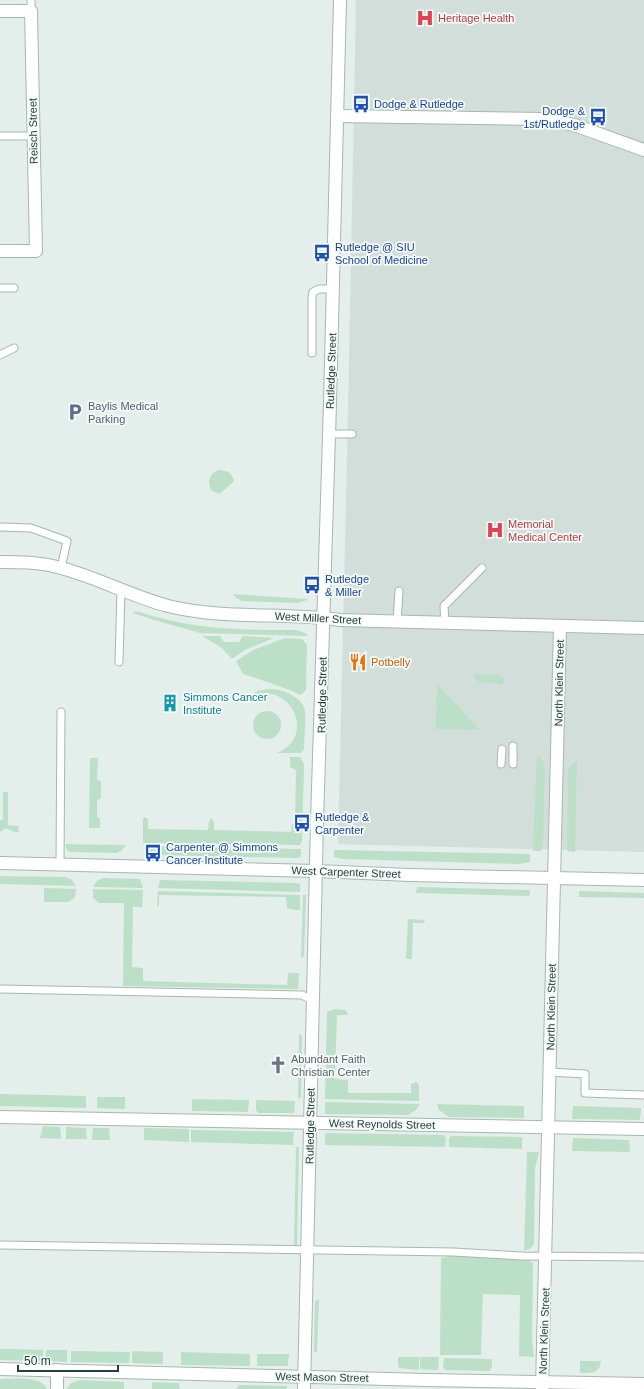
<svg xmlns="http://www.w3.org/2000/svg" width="644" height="1389" font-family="Helvetica,sans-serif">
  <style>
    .built { fill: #d2ded9 }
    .green { fill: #bce0c7 }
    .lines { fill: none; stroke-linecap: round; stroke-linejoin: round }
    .service-casing { stroke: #a6b7b1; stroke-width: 9 }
    .minor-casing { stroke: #a6b7b1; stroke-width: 14 }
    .tertiary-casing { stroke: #a6b7b1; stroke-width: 14 }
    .service { stroke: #fff; stroke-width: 7 }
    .minor { stroke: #fff; stroke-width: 12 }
    .tertiary { stroke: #fff; stroke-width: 12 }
    .labels { text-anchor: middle; stroke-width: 3.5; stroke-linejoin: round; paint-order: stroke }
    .health-label { font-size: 11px; fill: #be3a42; stroke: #f5faf8; text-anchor: start }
    .transit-label { font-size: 11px; fill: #164399; stroke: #f5faf8; text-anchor: start }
    .street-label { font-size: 11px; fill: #224139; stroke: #f5faf8 }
    .service-label { font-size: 11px; fill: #4e5e75; stroke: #f5faf8; text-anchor: start }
    .food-label { font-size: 11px; fill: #c56008; stroke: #f5faf8; text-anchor: start }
    .culture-label { font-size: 11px; fill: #0d838f; stroke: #f5faf8; text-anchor: start }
    .worship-label { font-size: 11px; fill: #5b616d; stroke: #f5faf8; text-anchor: start }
  </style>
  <rect width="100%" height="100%" fill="#e4eeea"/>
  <path class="built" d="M 356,0 L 644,0 L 644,852 L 338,844 L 348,414 Z"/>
  <g class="green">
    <path d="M 219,470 C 227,470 232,473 234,481 L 220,494 L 212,491 C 206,482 210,473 219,470 Z"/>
    <path d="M 233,594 L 307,599 L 307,600 L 298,603 L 242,601 L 236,598 Z"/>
    <path d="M 136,611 C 158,618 179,623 202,626 C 233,630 265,630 296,630 L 307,634 L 307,636 L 200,633 L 154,620 L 133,613 Z"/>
    <path d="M 202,636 L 220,636 L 224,642 L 239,642 L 243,636 L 274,638 L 245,650 L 232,659 L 222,648 Z"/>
    <path d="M 285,638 L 302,639 L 307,645 L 306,690 L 301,695 C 296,694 294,691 289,690 C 274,684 259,679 243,674 L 236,661 L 253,650 Z"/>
    <path d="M 477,674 L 500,675 L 504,679 L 504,682 L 502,684 L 479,682 L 473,676 Z"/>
    <path d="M 437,685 L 438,685 L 480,730 L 436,729 Z"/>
    <path d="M 273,689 C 285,690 303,698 305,711 C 306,723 304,737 304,749 L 301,753 L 277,753 C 318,737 290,677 248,698 C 254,690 264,689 273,689 Z"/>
    <circle cx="267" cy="725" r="14"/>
    <path d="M 537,755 L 542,759 L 545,768 L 543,843 L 541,851 L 533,851 Z"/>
    <path d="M 290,757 L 300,757 L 304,764 L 302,841 L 300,845 L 143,843 L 143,819 L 144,817 L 148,819 L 148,829 L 208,830 L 209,822 L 210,819 L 212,819 L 214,822 L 214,830 L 291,832 L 292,824 L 295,821 L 296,770 L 290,767 Z"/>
    <path d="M 90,758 L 98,758 L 97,779 L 101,782 L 101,798 L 97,800 L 97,817 L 100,819 L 100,828 L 89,828 Z"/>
    <path d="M 577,761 L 575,852 L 567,851 L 568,771 L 571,765 Z"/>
    <path d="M 3,792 L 8,792 L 8,825 L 18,826 L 19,832 L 14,832 L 6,828 L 0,832 L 0,820 L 3,820 Z"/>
    <path d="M 65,844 L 126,845 L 121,851 L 116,853 L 70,852 L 67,850 Z"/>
    <path d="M 144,846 L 301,849 L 301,857 L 296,858 L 155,855 C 149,854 146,852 144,846 Z"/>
    <path d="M 334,850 L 530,854 L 530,862 L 520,864 L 343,859 L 334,857 Z"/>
    <path d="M 0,876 L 65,877 L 72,880 L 76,886 L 0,884 Z"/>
    <path d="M 103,878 L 140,879 L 143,888 L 93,887 L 97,881 Z"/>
    <path d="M 160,880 L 296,883 L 300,884 L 300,892 L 158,888 Z"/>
    <path d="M 418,887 L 530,890 L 529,896 L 415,893 Z"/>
    <path d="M 44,888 L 76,889 L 75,897 L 69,902 L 44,902 Z"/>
    <path d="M 93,889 L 143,890 L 142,907 L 133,907 L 132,967 L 143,968 L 143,981 L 287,985 L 288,975 L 289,973 L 299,973 L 298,989 L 123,986 L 124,903 L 99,903 L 93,898 Z"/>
    <path d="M 158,891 L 300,895 L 300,910 L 293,910 L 287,908 L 286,897 L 159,895 L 159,906 L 157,906 Z"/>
    <path d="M 579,891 L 644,893 L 644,898 L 579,897 Z"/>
    <path d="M 303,895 L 306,895 L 304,956 L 301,958 Z"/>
    <path d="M 408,919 L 424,920 L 425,921 L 424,923 L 413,923 L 412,959 L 406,959 Z"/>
    <path d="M 335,1009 L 345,1010 L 348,1014 L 347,1015 L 337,1015 L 335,1079 L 348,1080 L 348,1093 L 411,1093 L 411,1084 L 416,1082 L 419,1085 L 419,1101 L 325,1099 L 327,1012 Z"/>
    <path d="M 299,1033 L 302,1036 L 301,1098 L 298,1098 Z"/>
    <path d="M 0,1094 L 86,1096 L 86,1108 L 0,1106 Z"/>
    <path d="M 97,1097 L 125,1097 L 125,1109 L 97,1108 Z"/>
    <path d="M 192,1099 L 249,1100 L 248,1112 L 192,1111 Z"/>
    <path d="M 256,1100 L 295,1101 L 294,1113 L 258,1113 L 256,1110 Z"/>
    <path d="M 325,1102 L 420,1104 L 416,1110 L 408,1115 L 325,1114 Z"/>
    <path d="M 437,1104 L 524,1106 L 524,1118 L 449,1117 L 439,1110 Z"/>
    <path d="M 573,1106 L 641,1108 L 640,1120 L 572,1119 Z"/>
    <path d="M 43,1126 L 60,1127 L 61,1139 L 40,1138 Z"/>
    <path d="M 66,1127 L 86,1128 L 87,1139 L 66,1139 Z"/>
    <path d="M 93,1128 L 109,1128 L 110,1140 L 92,1140 Z"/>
    <path d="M 144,1128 L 189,1129 L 189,1142 L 144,1140 Z"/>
    <path d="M 191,1130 L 294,1132 L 293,1145 L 191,1142 Z"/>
    <path d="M 325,1133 L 444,1135 L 446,1139 L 445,1147 L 325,1145 Z"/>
    <path d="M 451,1136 L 522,1137 L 522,1149 L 449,1147 L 449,1138 Z"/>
    <path d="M 573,1138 L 629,1140 L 630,1152 L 572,1151 Z"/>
    <path d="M 296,1147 L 299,1147 L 297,1246 L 294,1246 Z"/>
    <path d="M 527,1152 L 539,1152 L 535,1168 L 534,1244 L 531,1248 L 524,1251 Z"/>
    <path d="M 451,1256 L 526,1259 L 533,1263 L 532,1339 L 534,1357 L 519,1356 L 520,1295 L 483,1294 L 481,1355 L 440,1355 L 441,1258 Z"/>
    <path d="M 319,1299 L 317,1352 L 314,1352 L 315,1301 Z"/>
    <path d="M 0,1349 L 12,1349 L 12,1352 L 12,1349 L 43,1350 L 43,1361 L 0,1360 Z"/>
    <path d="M 46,1350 L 67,1350 L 67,1362 L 46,1361 Z"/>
    <path d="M 71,1351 L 130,1352 L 129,1363 L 71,1362 Z"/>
    <path d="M 132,1351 L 163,1352 L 163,1364 L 132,1363 Z"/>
    <path d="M 181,1352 L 250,1354 L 250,1366 L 181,1365 Z"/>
    <path d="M 257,1354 L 289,1354 L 288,1366 L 257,1366 Z"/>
    <path d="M 398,1357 L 419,1357 L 419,1370 L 399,1368 L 398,1364 Z"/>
    <path d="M 420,1357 L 439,1357 L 438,1370 L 420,1369 Z"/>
    <path d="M 444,1358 L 492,1359 L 492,1366 L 490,1371 L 445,1370 L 443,1367 Z"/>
    <path d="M 580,1361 L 601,1361 C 600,1374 590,1373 580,1373 Z"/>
    <path d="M 0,1379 C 13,1379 42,1375 47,1389 L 0,1389 Z"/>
    <path d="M 80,1380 L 124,1382 L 124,1389 L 67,1389 L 71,1383 Z"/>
    <path d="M 152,1382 L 179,1383 L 180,1389 L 152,1389 Z"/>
    <path d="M 238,1385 L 287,1386 L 287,1389 L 237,1389 Z"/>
  </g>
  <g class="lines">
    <g class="service-casing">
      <g id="service">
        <path d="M 31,11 L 31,0"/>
        <path d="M 0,136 L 33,136"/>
        <path d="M 0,288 L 14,288"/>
        <path d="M 312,353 L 312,297 L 313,292 L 319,289 L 333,289"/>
        <path d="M 0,355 L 14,348"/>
        <path d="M 329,434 L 352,434"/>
        <path d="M 0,527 L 31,528 L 67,541 L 61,568"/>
        <path d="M 397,622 L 399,591"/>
        <path d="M 445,623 L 444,606 L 482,568"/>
        <path d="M 119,662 L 121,590"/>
        <path d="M 501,764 L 502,749"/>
        <path d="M 513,764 L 513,746"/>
        <path d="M 60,865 L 61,712"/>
        <path d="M 0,989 L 302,995 L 314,1001"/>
        <path d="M 549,1072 L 585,1074 L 585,1093 L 644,1095"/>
        <path d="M 0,1245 L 453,1252 L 522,1256 L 644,1257"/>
      </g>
    </g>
    <g class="minor-casing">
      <g id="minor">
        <path d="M 0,11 L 31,11 L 36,251 L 0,251"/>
        <path d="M 338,116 L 545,119 L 574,125 L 644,150"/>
        <path d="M 0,562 C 19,562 39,562 57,567 C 95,576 130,596 168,606 C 225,620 283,612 340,620 L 644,628"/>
        <path d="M 0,1117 L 644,1129"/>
        <path d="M 0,1369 L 426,1380 L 644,1384"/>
        <path d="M 57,1370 L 57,1389"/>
        <path d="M 304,1389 L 317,822 L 330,403 L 340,0"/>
        <path d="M 542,1389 L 560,626"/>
      </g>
    </g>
    <g class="tertiary-casing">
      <path id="tertiary" d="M 0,863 L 316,871 L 410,875 L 644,880"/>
    </g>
    <use href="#service" class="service"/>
    <use href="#minor" class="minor"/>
    <use href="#tertiary" class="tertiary"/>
  </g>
  <defs>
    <g id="hospital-bare" transform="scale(1.38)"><path d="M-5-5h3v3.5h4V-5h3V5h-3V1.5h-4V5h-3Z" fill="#e0444e" stroke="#f5faf8" stroke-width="2.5" paint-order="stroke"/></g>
    <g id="bus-bare" transform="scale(1.38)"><path d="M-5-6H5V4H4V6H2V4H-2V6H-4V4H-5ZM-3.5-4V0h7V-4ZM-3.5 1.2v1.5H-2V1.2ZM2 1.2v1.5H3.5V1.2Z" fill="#1a4fb4" stroke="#f5faf8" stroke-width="2.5" paint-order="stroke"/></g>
    <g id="parking-bare" transform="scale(1.38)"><path d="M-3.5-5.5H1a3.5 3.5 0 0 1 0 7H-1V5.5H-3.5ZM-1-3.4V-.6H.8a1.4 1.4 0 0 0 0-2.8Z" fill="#5c6f8a" stroke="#f5faf8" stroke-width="2.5" paint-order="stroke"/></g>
    <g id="restaurant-bare" transform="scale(1.38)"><path d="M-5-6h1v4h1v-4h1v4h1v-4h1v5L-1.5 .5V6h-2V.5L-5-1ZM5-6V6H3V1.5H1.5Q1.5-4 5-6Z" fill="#e8710a" stroke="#f5faf8" stroke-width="2.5" paint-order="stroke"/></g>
    <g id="building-bare" transform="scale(1.38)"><path d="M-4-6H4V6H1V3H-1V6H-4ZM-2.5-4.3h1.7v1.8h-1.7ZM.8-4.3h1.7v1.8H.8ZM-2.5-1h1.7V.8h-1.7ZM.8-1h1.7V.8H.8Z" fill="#0f9aa8" stroke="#f5faf8" stroke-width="2.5" paint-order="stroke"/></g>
    <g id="church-bare" transform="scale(1.38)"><path d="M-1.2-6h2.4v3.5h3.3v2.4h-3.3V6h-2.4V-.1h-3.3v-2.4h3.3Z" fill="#6b7280" stroke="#f5faf8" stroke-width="2.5" paint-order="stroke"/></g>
  </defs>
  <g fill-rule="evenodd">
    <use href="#hospital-bare" x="425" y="18"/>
    <use href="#bus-bare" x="361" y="104"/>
    <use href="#bus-bare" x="598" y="117"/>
    <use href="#bus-bare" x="322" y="253"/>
    <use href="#parking-bare" x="75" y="412"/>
    <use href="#hospital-bare" x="495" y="530"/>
    <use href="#bus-bare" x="312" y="585"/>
    <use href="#restaurant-bare" x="358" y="662"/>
    <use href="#building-bare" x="170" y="703"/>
    <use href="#bus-bare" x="302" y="823"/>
    <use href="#bus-bare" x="153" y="853"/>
    <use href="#church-bare" x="278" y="1065"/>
  </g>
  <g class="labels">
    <g class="health-label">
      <text x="438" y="22">Heritage Health</text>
      <text x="508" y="528">Memorial<tspan x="508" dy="13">Medical Center</tspan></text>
    </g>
    <g class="transit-label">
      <text x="374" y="108">Dodge &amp; Rutledge</text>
      <text x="585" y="115" text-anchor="end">Dodge &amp;<tspan x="585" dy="13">1st/Rutledge</tspan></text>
      <text x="335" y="251">Rutledge @ SIU<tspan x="335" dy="13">School of Medicine</tspan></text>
      <text x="325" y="583">Rutledge<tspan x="325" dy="13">&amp; Miller</tspan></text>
      <text x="315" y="821">Rutledge &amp;<tspan x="315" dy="13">Carpenter</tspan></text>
      <text x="166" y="851">Carpenter @ Simmons<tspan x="166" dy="13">Cancer Institute</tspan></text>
    </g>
    <g class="street-label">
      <text transform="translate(33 131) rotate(-91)" y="4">Reisch Street</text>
      <text transform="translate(331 371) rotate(-88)" y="4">Rutledge Street</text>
      <text transform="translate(318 618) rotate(3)" y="4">West Miller Street</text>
      <text transform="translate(559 683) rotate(-89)" y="4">North Klein Street</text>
      <text transform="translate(322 695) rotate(-89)" y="4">Rutledge Street</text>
      <text transform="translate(346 872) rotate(2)" y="4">West Carpenter Street</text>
      <text transform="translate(551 1007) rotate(-89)" y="4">North Klein Street</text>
      <text transform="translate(382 1124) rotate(1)" y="4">West Reynolds Street</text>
      <text transform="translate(310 1126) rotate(-89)" y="4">Rutledge Street</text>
      <text transform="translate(544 1331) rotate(-88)" y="4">North Klein Street</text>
      <text transform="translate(322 1377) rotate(1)" y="4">West Mason Street</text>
    </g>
    <g class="service-label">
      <text x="88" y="410">Baylis Medical<tspan x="88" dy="13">Parking</tspan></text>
    </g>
    <g class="food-label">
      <text x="371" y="666">Potbelly</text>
    </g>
    <g class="culture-label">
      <text x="183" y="701">Simmons Cancer<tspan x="183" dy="13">Institute</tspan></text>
    </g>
    <g class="worship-label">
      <text x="291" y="1063">Abundant Faith<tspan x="291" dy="13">Christian Center</tspan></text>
    </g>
  </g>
  <path d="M18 1365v6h100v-6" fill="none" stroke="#224139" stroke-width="2"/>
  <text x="24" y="1365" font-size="12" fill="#224139" stroke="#f5faf8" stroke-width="3" paint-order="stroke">50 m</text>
</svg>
